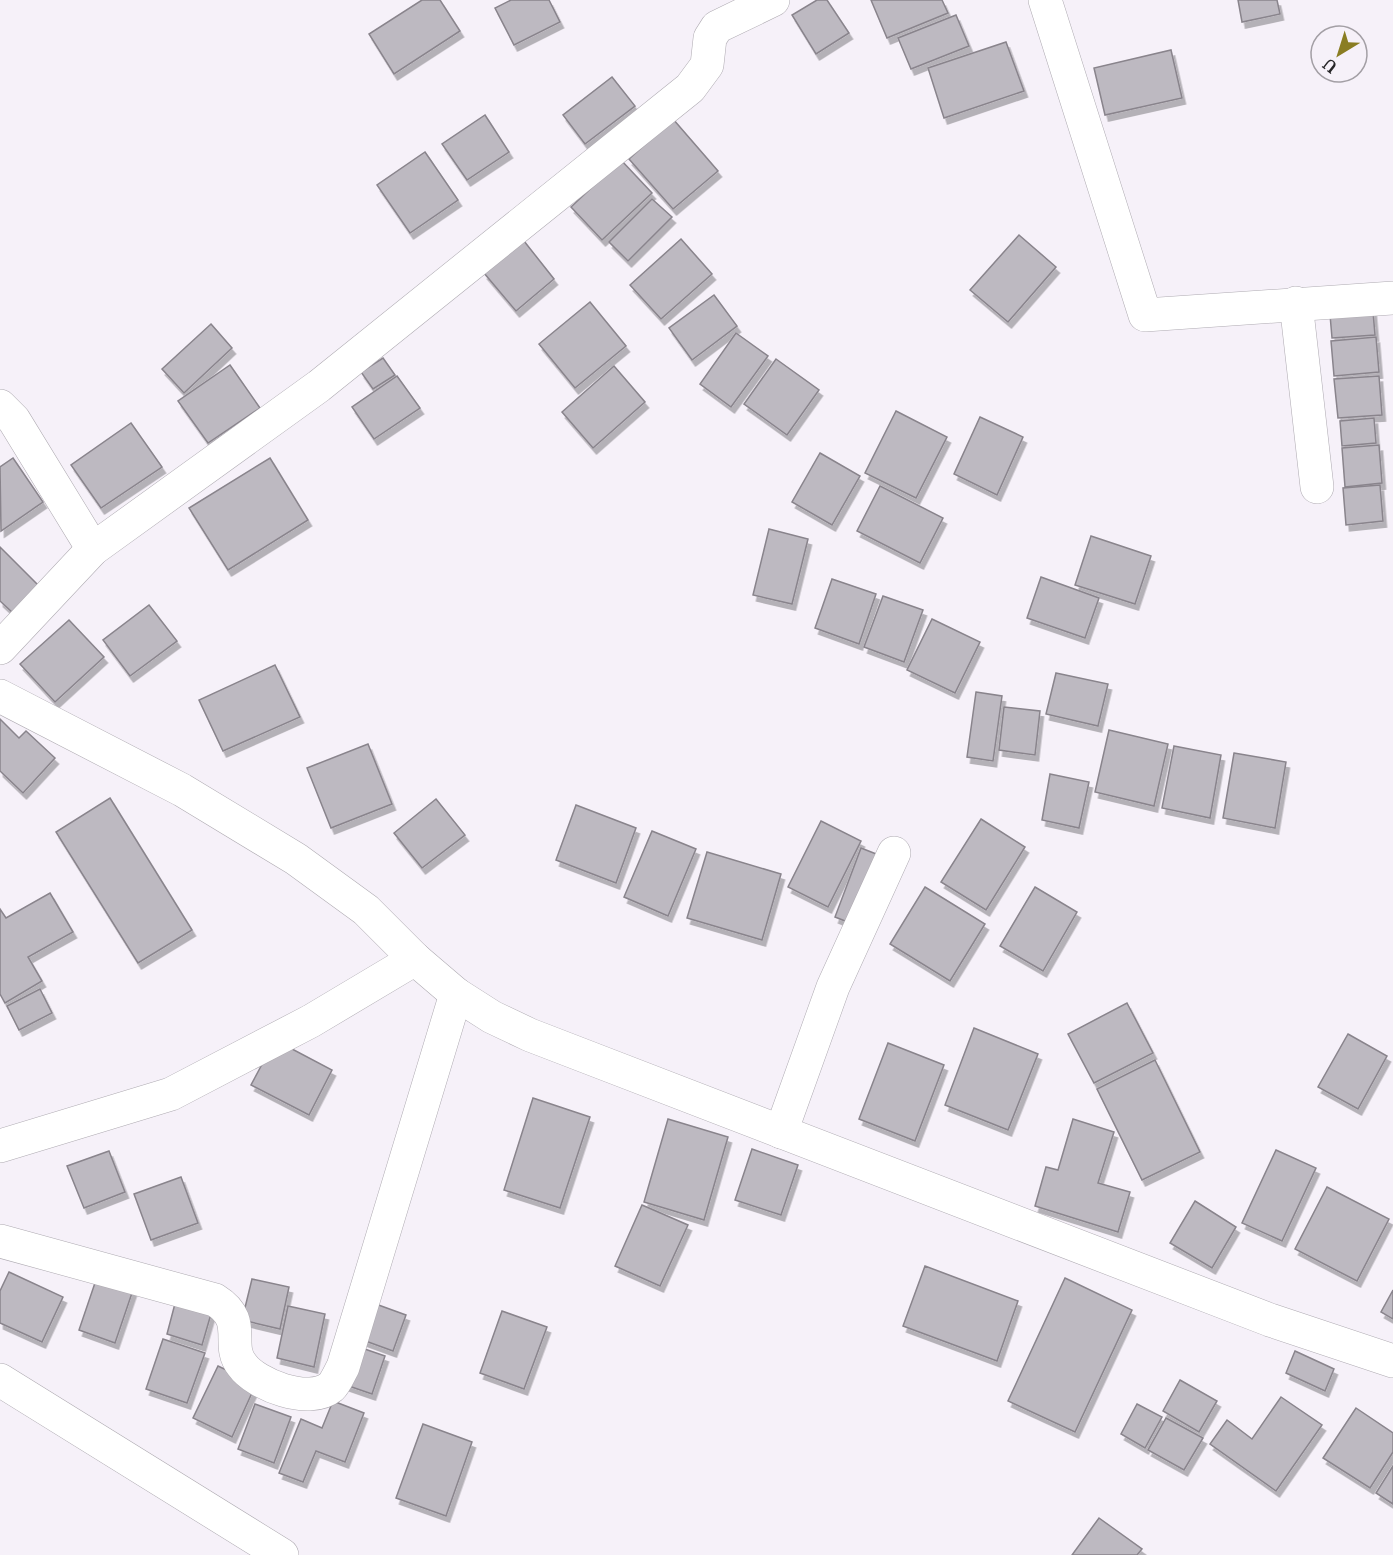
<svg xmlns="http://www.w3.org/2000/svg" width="1393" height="1555" font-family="Merriweather,serif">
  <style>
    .building { fill: #bdb9c1; stroke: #89848c; stroke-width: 1.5; filter: url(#shadow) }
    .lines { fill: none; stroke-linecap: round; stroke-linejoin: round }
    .street-casing { stroke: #afabb2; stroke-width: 34 }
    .secondary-casing { stroke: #afabb2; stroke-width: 34 }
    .street { stroke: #fff; stroke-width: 33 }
    .secondary { stroke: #fff; stroke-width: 33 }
  </style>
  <defs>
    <filter id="shadow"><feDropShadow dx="3.5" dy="6" stdDeviation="0" flood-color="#0004"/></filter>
  </defs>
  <rect width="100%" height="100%" fill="#f6f1f9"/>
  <g class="building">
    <path d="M 422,0 L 440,0 L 460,31 L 394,74 L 369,34 Z"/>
    <path d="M 511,0 L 549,0 L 560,22 L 514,45 L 495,8 Z"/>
    <path d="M 817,0 L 827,0 L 849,33 L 816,54 L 792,15 Z"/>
    <path d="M 871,0 L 942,0 L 948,13 L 887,38 Z"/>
    <path d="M 1238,0 L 1277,0 L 1280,14 L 1242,22 Z"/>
    <path d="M 956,15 L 969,46 L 911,69 L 898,38 Z"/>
    <path d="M 1006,42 L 1024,91 L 944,118 L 928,68 Z"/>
    <path d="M 1171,50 L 1182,98 L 1105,115 L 1094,68 Z"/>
    <path d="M 612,77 L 635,106 L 585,144 L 563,115 Z"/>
    <path d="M 485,115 L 509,152 L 467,180 L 442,144 Z"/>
    <path d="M 673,119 L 718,171 L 673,209 L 629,159 Z"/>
    <path d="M 425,152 L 458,200 L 410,233 L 377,185 Z"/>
    <path d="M 621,160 L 652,193 L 602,240 L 571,207 Z"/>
    <path d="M 652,199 L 672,217 L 628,261 L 609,242 Z"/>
    <path d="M 1019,235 L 1056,267 L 1008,322 L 970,290 Z"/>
    <path d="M 681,239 L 712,274 L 661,319 L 630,285 Z"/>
    <path d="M 524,241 L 554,279 L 516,311 L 484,273 Z"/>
    <path d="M 714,295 L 737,326 L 692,360 L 669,328 Z"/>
    <path d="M 1372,300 L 1375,335 L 1332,338 L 1329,303 Z"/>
    <path d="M 590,302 L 626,346 L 575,388 L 539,344 Z"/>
    <path d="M 211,324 L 232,348 L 184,393 L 162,369 Z"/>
    <path d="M 736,333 L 768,356 L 731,407 L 700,384 Z"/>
    <path d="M 1376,337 L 1379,372 L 1334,376 L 1331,341 Z"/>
    <path d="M 383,358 L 395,375 L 373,389 L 361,372 Z"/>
    <path d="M 776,359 L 819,390 L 787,435 L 744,404 Z"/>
    <path d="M 230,365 L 260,408 L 208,443 L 178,401 Z"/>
    <path d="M 614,366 L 645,402 L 593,448 L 562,412 Z"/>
    <path d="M 397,376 L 420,408 L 374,439 L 352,407 Z"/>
    <path d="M 1379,376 L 1382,415 L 1338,418 L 1334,379 Z"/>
    <path d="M 896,411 L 947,437 L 916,498 L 865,473 Z"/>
    <path d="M 980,417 L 1023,437 L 997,495 L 954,474 Z"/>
    <path d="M 1374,418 L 1376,443 L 1342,446 L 1340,421 Z"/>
    <path d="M 131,423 L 162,467 L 101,508 L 71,465 Z"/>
    <path d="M 1379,445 L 1382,483 L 1345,487 L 1342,448 Z"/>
    <path d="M 820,453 L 860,476 L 832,525 L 792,502 Z"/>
    <path d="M 13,458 L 43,502 L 1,531 L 0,467 Z"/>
    <path d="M 270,458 L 308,520 L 228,570 L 189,508 Z"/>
    <path d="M 1380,485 L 1383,521 L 1346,525 L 1343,488 Z"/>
    <path d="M 880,486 L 943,518 L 920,563 L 857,531 Z"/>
    <path d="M 769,529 L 808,539 L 792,604 L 753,595 Z"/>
    <path d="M 1091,536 L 1151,556 L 1135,604 L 1075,585 Z"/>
    <path d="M 0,547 L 40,587 L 13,613 L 0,601 Z"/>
    <path d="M 1041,577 L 1099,598 L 1085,638 L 1027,618 Z"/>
    <path d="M 832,579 L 876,594 L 859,644 L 815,628 Z"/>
    <path d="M 883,596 L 923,610 L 904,662 L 864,647 Z"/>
    <path d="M 149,605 L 177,641 L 130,676 L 103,640 Z"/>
    <path d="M 932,619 L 980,642 L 955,693 L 907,670 Z"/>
    <path d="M 69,620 L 104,657 L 55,702 L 20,664 Z"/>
    <path d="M 275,665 L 300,717 L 223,751 L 199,700 Z"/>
    <path d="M 1056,673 L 1108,684 L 1098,726 L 1046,714 Z"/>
    <path d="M 976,692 L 1002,696 L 993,761 L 967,757 Z"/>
    <path d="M 1004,707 L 1040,711 L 1035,755 L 999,750 Z"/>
    <path d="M 0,719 L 19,738 L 26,731 L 55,758 L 23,793 L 0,771 Z"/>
    <path d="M 1109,730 L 1168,744 L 1154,806 L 1095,792 Z"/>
    <path d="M 368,744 L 392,804 L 331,828 L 307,768 Z"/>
    <path d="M 1174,746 L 1221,755 L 1210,818 L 1162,808 Z"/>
    <path d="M 1234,753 L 1286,762 L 1275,828 L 1223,818 Z"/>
    <path d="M 1050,774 L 1089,782 L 1079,828 L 1042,820 Z"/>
    <path d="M 110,798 L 192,930 L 138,963 L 56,832 Z"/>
    <path d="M 436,799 L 465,835 L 422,868 L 394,833 Z"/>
    <path d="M 576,805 L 636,828 L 616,883 L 556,860 Z"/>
    <path d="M 981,819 L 1025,847 L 986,910 L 941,882 Z"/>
    <path d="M 821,821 L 861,841 L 828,907 L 788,887 Z"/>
    <path d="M 652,831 L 696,849 L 668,916 L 624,897 Z"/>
    <path d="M 861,848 L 894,861 L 868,930 L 835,917 Z"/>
    <path d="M 707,852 L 781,874 L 762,940 L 687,918 Z"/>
    <path d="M 925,887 L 985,924 L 950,981 L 890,944 Z"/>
    <path d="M 1035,887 L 1077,912 L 1043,971 L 1000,946 Z"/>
    <path d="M 50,893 L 73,932 L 28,957 L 42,981 L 5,1003 L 0,994 L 0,909 L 6,918 Z"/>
    <path d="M 40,989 L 52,1013 L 19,1030 L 7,1006 Z"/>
    <path d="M 1127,1003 L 1153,1053 L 1094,1083 L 1068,1034 Z"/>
    <path d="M 974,1028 L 1038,1054 L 1008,1130 L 945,1105 Z"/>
    <path d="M 1348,1034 L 1387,1056 L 1358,1109 L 1318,1087 Z"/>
    <path d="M 275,1040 L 332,1070 L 309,1115 L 251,1085 Z"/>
    <path d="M 888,1043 L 944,1065 L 915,1141 L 859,1119 Z"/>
    <path d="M 1155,1060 L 1200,1152 L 1142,1180 L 1097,1089 Z"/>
    <path d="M 533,1098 L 590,1117 L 560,1208 L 504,1190 Z"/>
    <path d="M 668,1119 L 728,1137 L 704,1220 L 644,1202 Z"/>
    <path d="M 1073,1119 L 1114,1132 L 1098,1183 L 1130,1192 L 1118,1232 L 1035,1206 L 1046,1167 L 1058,1170 Z"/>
    <path d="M 752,1149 L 798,1165 L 781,1215 L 735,1200 Z"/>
    <path d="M 1276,1150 L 1316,1168 L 1282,1241 L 1242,1223 Z"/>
    <path d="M 109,1151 L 125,1192 L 84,1208 L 67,1166 Z"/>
    <path d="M 181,1177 L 198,1223 L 151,1240 L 134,1194 Z"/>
    <path d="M 1327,1187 L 1389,1219 L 1357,1281 L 1295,1249 Z"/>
    <path d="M 1195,1201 L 1236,1227 L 1212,1268 L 1170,1243 Z"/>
    <path d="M 642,1205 L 688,1225 L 660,1286 L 615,1266 Z"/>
    <path d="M 925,1266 L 1018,1301 L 997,1361 L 903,1326 Z"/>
    <path d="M 9,1272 L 63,1297 L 42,1342 L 0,1323 L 0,1291 Z"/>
    <path d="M 97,1277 L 133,1290 L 115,1343 L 79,1330 Z"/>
    <path d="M 1065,1278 L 1132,1310 L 1075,1432 L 1008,1401 Z"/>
    <path d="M 252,1279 L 289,1287 L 280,1329 L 242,1320 Z"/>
    <path d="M 1393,1290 L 1393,1319 L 1381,1312 Z"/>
    <path d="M 177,1296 L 213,1307 L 202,1345 L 167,1334 Z"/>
    <path d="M 373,1303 L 406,1315 L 393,1351 L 360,1339 Z"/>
    <path d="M 288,1306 L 325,1314 L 314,1367 L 277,1358 Z"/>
    <path d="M 502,1311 L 547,1327 L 524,1389 L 480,1373 Z"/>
    <path d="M 163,1339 L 205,1353 L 187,1403 L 146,1389 Z"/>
    <path d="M 356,1346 L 385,1356 L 372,1394 L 343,1384 Z"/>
    <path d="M 1295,1351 L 1334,1369 L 1325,1391 L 1286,1373 Z"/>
    <path d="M 218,1366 L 256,1384 L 232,1437 L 193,1418 Z"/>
    <path d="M 1180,1380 L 1217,1401 L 1199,1432 L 1163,1411 Z"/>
    <path d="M 1281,1397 L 1322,1425 L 1276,1491 L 1210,1444 L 1227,1420 L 1252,1439 Z"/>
    <path d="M 333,1401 L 364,1413 L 345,1462 L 316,1451 L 303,1482 L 279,1473 L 301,1419 L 322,1428 Z"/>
    <path d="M 255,1404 L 291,1417 L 274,1463 L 238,1449 Z"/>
    <path d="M 1137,1404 L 1162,1417 L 1145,1448 L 1121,1434 Z"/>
    <path d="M 1356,1408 L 1393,1433 L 1393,1452 L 1370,1488 L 1323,1458 Z"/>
    <path d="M 1166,1418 L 1203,1438 L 1184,1470 L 1148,1450 Z"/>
    <path d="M 423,1424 L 472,1442 L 446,1516 L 396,1498 Z"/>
    <path d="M 1393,1466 L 1393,1504 L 1376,1493 Z"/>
    <path d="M 1099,1518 L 1142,1549 L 1137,1555 L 1072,1555 Z"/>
  </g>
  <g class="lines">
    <g class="street-casing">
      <g id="street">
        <path d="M 1045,0 L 1145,315 L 1393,298"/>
        <path d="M 1296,303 L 1317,487"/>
        <path d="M 0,406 L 14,420 L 93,549"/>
        <path d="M 0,648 L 93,549 L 319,386 L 690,88 L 707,65 L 710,38 L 717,27 L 773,0"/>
        <path d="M 781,1132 L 833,987 L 894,853"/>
        <path d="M 0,1146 L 171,1094 L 311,1021 L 415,959"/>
        <path d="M 0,1241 L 215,1300 C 249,1321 225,1344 242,1365 C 256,1385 309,1405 331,1387 C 336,1382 339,1374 343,1367 L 456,994"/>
        <path d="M 0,1380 L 282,1555"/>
      </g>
    </g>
    <g class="secondary-casing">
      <path id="secondary" d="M 0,696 L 182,790 L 296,859 L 366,910 L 415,959 L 456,994 L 492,1017 L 530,1035 L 1270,1320 L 1393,1361"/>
    </g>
    <use href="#street" class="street"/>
    <use href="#secondary" class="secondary"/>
  </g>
  <g transform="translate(1339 54) rotate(218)"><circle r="28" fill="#f6f1f9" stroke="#a39fa5" stroke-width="1.5"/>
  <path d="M0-4.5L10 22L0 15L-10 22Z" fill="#8a7d23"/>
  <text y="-9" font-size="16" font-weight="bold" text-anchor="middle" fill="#262527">U</text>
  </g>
</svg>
